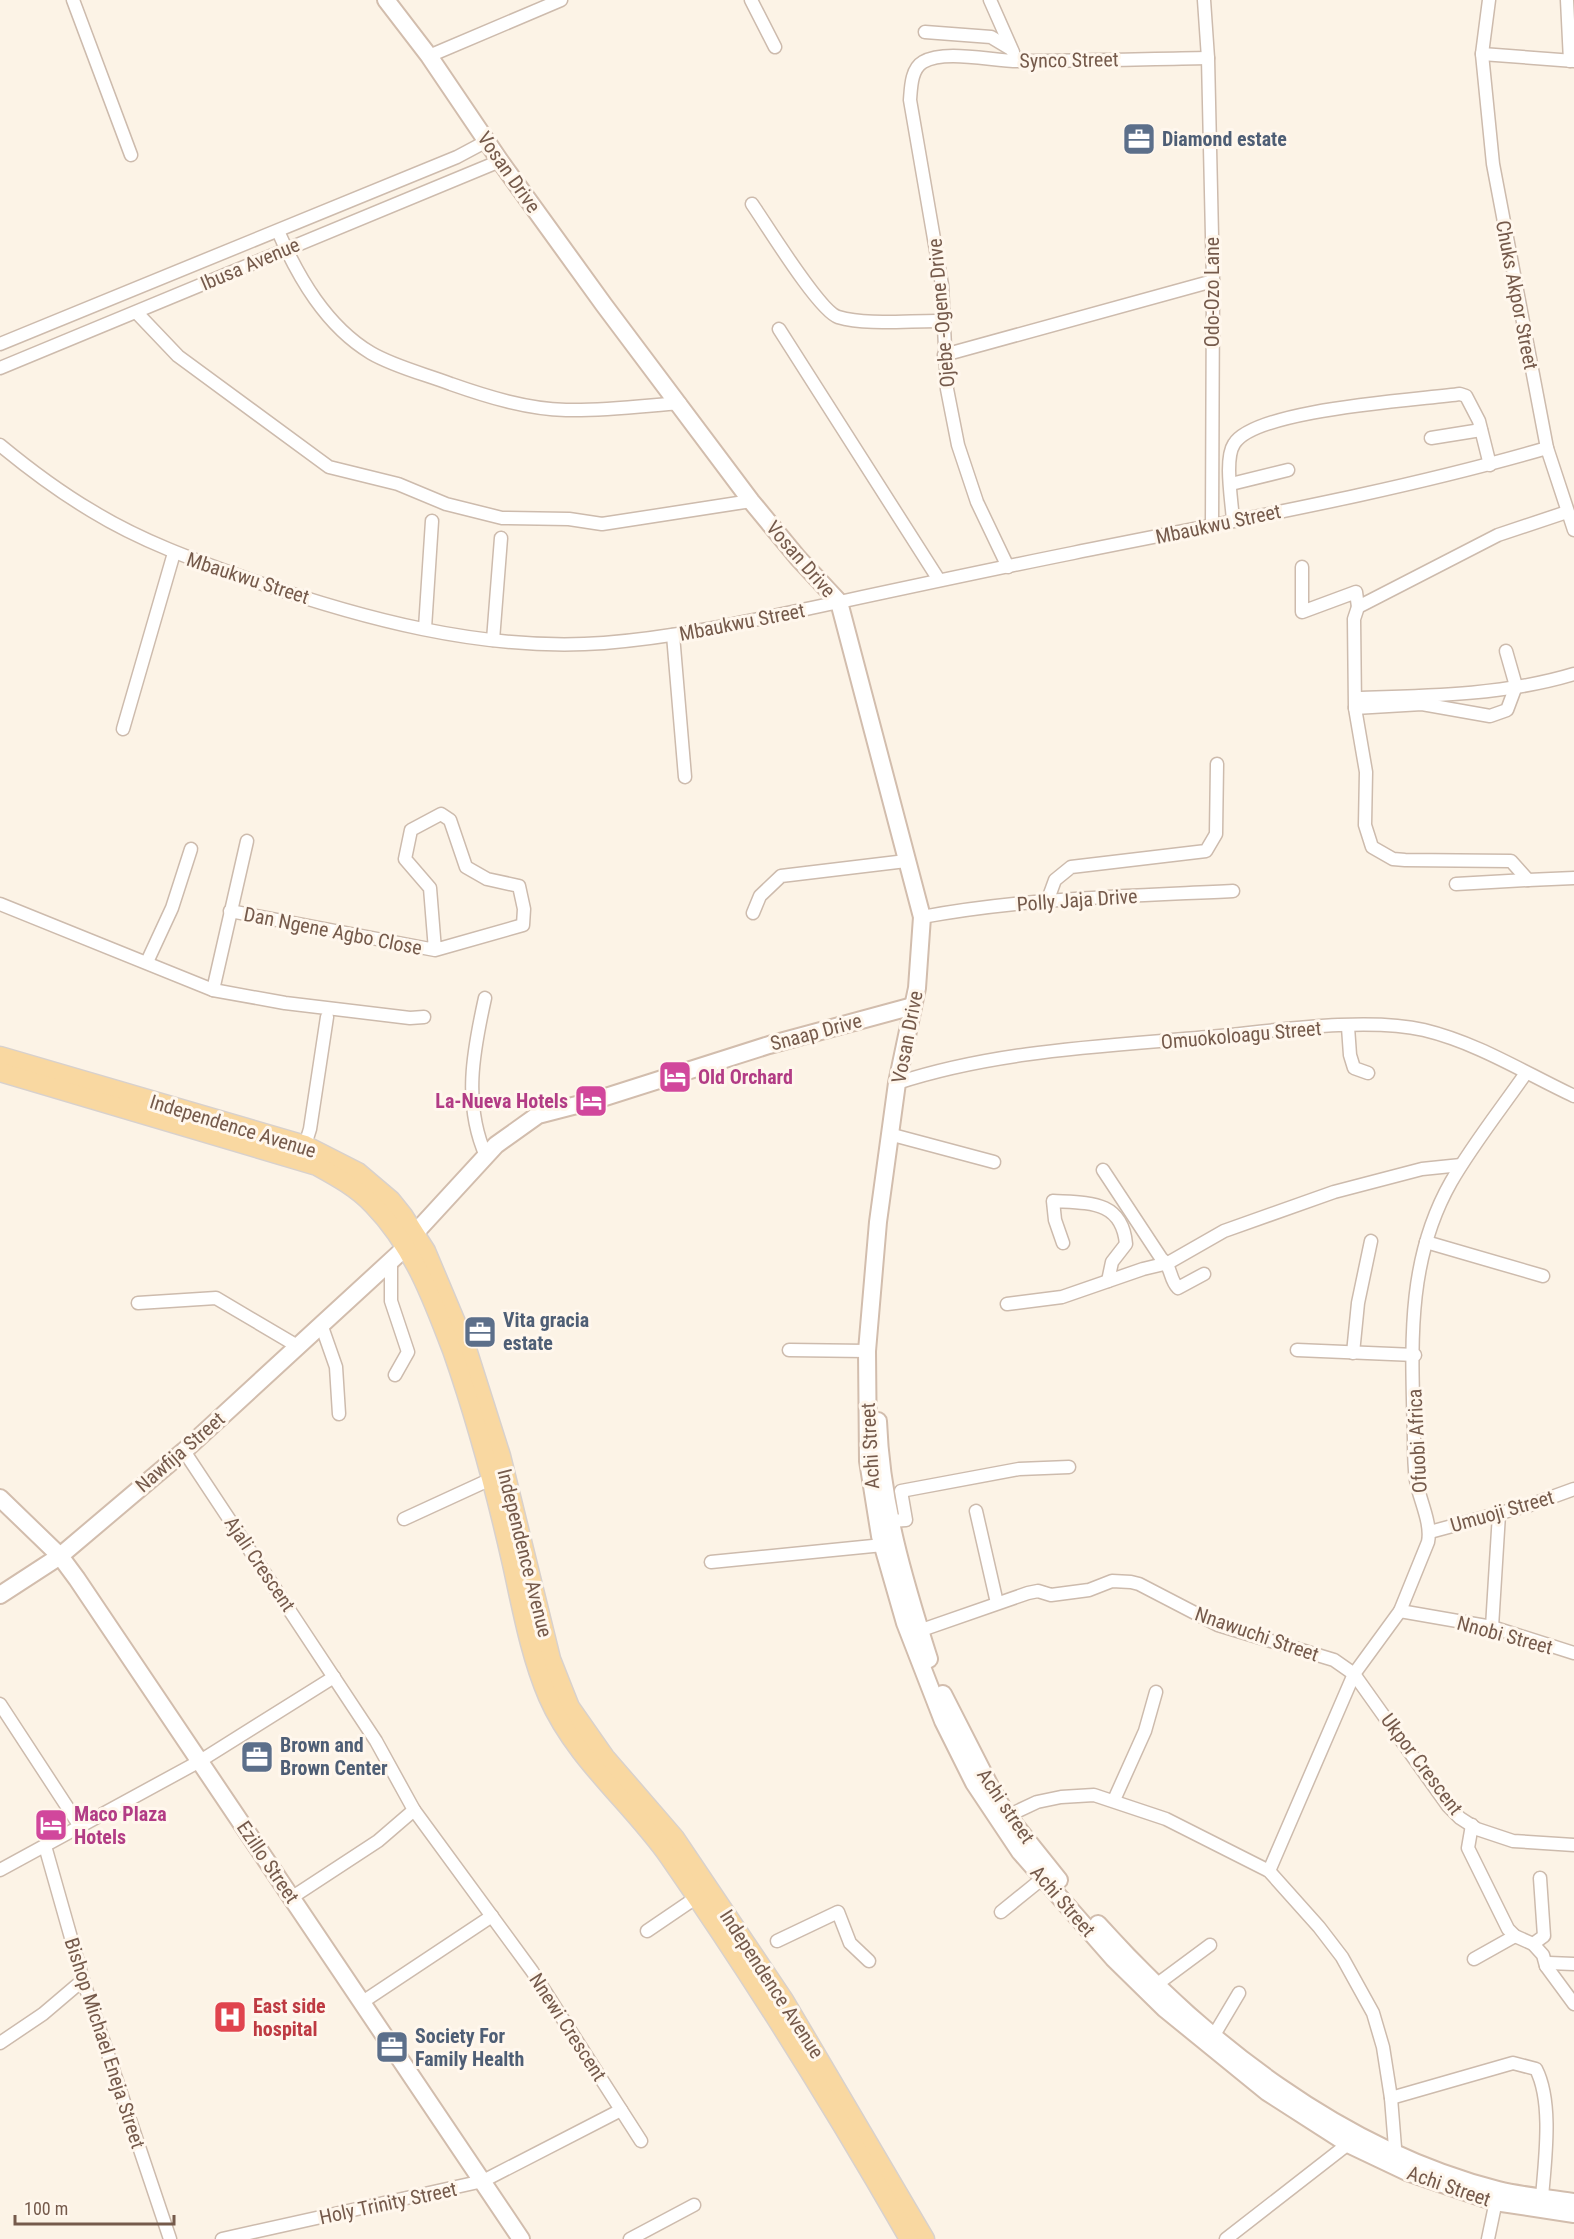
<svg xmlns="http://www.w3.org/2000/svg" width="1574" height="2239" font-family="'Roboto Condensed',sans-serif">
  <style>
    .lines { fill: none; stroke-linecap: round; stroke-linejoin: round }
    .street-casing { stroke: #cdbbad; stroke-width: 15 }
    .secondary-casing { stroke: #d2bdad; stroke-width: 20 }
    .primary-casing { stroke: #d8d1cd; stroke-width: 21 }
    .street { stroke: #fff; stroke-width: 12 }
    .secondary { stroke: #fff; stroke-width: 16 }
    .primary { stroke: #f9d8a1; stroke-width: 18 }
    .labels { text-anchor: middle; stroke-width: 6; stroke-linejoin: round; paint-order: stroke }
    .street-label { font-size: 20px; fill: #755a4b; stroke: #fff7ed }
    .service-label { font-size: 20px; font-weight: bold; fill: #4e5e75; stroke: #fff7ed; text-anchor: start }
    .hotel-label { font-size: 20px; font-weight: bold; fill: #b23c85; stroke: #fff7ed; text-anchor: start }
    .health-label { font-size: 20px; font-weight: bold; fill: #be3a42; stroke: #fff7ed; text-anchor: start }
  </style>
  <rect width="100%" height="100%" fill="#fcf3e6"/>
  <g class="lines">
    <g class="street-casing">
      <g id="street">
        <path d="M 73,0 L 131,155"/>
        <path d="M 751,0 L 775,47"/>
        <path d="M 990,0 L 1013,52"/>
        <path d="M 1204,0 L 1208,58 L 1213,281 L 1212,526"/>
        <path d="M 1489,0 L 1482,54 L 1493,164 L 1547,448 L 1574,530"/>
        <path d="M 1567,0 L 1570,61"/>
        <path d="M 925,32 L 991,37 L 1011,49"/>
        <path d="M 1482,54 L 1574,61"/>
        <path d="M 429,56 L 561,0"/>
        <path d="M 752,204 C 766,224 819,311 838,317 C 868,326 912,320 944,321"/>
        <path d="M 278,231 C 298,277 326,326 371,353 C 395,367 425,374 451,384 C 488,397 527,409 566,410 C 604,411 642,406 680,403"/>
        <path d="M 137,313 L 178,356 L 329,467 L 398,484 L 446,504 L 502,518 L 569,519 L 602,524 L 751,501"/>
        <path d="M 779,329 L 939,580"/>
        <path d="M 0,344 L 457,157 L 487,141"/>
        <path d="M 944,355 L 1213,281"/>
        <path d="M 0,368 L 500,161"/>
        <path d="M 1431,438 L 1481,430"/>
        <path d="M 0,445 C 29,469 60,492 92,511 C 141,541 194,560 248,579 C 360,618 483,652 604,643 C 682,637 758,619 835,603 C 914,586 993,569 1073,553 C 1231,521 1392,493 1547,448"/>
        <path d="M 1231,484 L 1288,470"/>
        <path d="M 1567,512 L 1498,535 L 1358,607 L 1354,619 L 1355,708 L 1366,772 L 1365,825 L 1372,847 L 1393,859 L 1405,860 L 1511,861 L 1528,880 L 1574,878"/>
        <path d="M 1233,521 C 1232,502 1224,459 1234,444 C 1255,409 1417,400 1460,394 L 1466,396 L 1479,421 L 1490,465"/>
        <path d="M 1008,567 L 977,502 L 958,445 L 947,389 L 942,285 L 910,100 C 911,88 911,69 923,62 C 945,49 992,61 1019,61 C 1082,61 1145,59 1208,58"/>
        <path d="M 1302,567 L 1302,612 L 1356,592 L 1358,607"/>
        <path d="M 425,628 L 432,521"/>
        <path d="M 673,635 L 685,777"/>
        <path d="M 493,640 L 501,538"/>
        <path d="M 1356,698 C 1428,696 1505,695 1574,674"/>
        <path d="M 1355,708 L 1422,704 L 1490,716 L 1507,710 L 1516,686 L 1506,651"/>
        <path d="M 123,729 L 174,553"/>
        <path d="M 1456,884 L 1528,880"/>
        <path d="M 1047,902 L 1055,880 L 1071,867 L 1206,851 L 1216,834 L 1217,764"/>
        <path d="M 0,904 L 213,990 L 285,1003 L 410,1018 L 424,1017"/>
        <path d="M 230,911 L 435,950 L 523,925 L 524,909 L 519,886 L 487,879 L 466,867 L 450,820 L 441,814 L 411,830 L 405,859 L 430,888 L 435,950"/>
        <path d="M 753,913 L 760,896 L 781,876 L 906,861"/>
        <path d="M 922,917 C 1024,898 1129,896 1233,891"/>
        <path d="M 147,962 L 172,908 L 191,849"/>
        <path d="M 213,990 L 247,841"/>
        <path d="M 485,998 C 473,1052 463,1104 486,1156"/>
        <path d="M 1348,1027 L 1350,1055 L 1354,1068 L 1368,1073"/>
        <path d="M 897,1083 C 1001,1049 1112,1046 1220,1036 C 1279,1030 1368,1017 1424,1030 C 1478,1043 1525,1073 1574,1096"/>
        <path d="M 889,1134 L 994,1162"/>
        <path d="M 305,1145 L 310,1129 L 327,1017"/>
        <path d="M 1103,1170 L 1161,1258 C 1172,1266 1169,1279 1178,1288 L 1204,1274"/>
        <path d="M 1426,1242 L 1543,1276"/>
        <path d="M 1063,1243 L 1055,1220 L 1053,1201 C 1088,1203 1122,1200 1126,1244 L 1112,1262 L 1108,1281"/>
        <path d="M 391,1263 L 391,1301 L 408,1352 L 395,1375"/>
        <path d="M 138,1303 L 216,1298 L 299,1347"/>
        <path d="M 1007,1304 L 1062,1297 L 1143,1269 L 1168,1263 L 1224,1231 L 1334,1192 L 1422,1169 L 1461,1165"/>
        <path d="M 322,1327 L 336,1367 L 339,1414"/>
        <path d="M 789,1350 L 867,1351"/>
        <path d="M 1297,1350 L 1415,1355"/>
        <path d="M 1353,1353 L 1358,1303 L 1371,1241"/>
        <path d="M 184,1451 L 376,1741 L 414,1810 L 378,1841 L 291,1898"/>
        <path d="M 976,1511 L 997,1603"/>
        <path d="M 404,1519 L 491,1479"/>
        <path d="M 890,1521 L 906,1520 L 901,1491 L 1019,1469 L 1069,1467"/>
        <path d="M 1430,1532 L 1530,1505 L 1574,1489"/>
        <path d="M 711,1562 L 883,1545"/>
        <path d="M 1400,1611 L 1492,1627 L 1574,1653"/>
        <path d="M 1492,1627 L 1499,1514"/>
        <path d="M 913,1633 L 1028,1593 L 1038,1591 L 1051,1595 L 1089,1590 L 1112,1581 L 1131,1582 L 1139,1584 L 1218,1625 L 1334,1660 L 1354,1674 L 1448,1806 L 1460,1818 L 1477,1829 L 1513,1841 L 1574,1845"/>
        <path d="M 0,1704 L 79,1825"/>
        <path d="M 1114,1800 L 1145,1731 L 1156,1692"/>
        <path d="M 414,1810 L 532,1971 L 641,2141"/>
        <path d="M 1001,1819 L 1037,1802 L 1061,1797 L 1094,1795 L 1166,1819 L 1269,1871 L 1319,1927 L 1342,1957 L 1373,2013 L 1383,2047 L 1391,2098 L 1396,2160"/>
        <path d="M 1472,1825 L 1468,1848 L 1508,1929 L 1515,1936 L 1533,1944 L 1543,1955 L 1546,1966 L 1574,2004"/>
        <path d="M 45,1846 L 83,1980 L 170,2239"/>
        <path d="M 0,1870 L 200,1761 L 334,1677"/>
        <path d="M 1269,1871 L 1354,1674 L 1400,1611 L 1428,1542 C 1432,1523 1419,1499 1416,1480 C 1414,1466 1414,1453 1414,1439 C 1412,1349 1405,1263 1451,1182 C 1473,1144 1501,1109 1526,1073"/>
        <path d="M 1001,1912 L 1043,1878"/>
        <path d="M 647,1931 L 697,1897"/>
        <path d="M 777,1941 L 838,1912 L 850,1943 L 869,1961"/>
        <path d="M 1533,1944 L 1544,1936 L 1540,1878"/>
        <path d="M 1474,1959 L 1515,1936"/>
        <path d="M 1546,1966 L 1549,1963 L 1574,1964"/>
        <path d="M 1156,1985 L 1210,1945"/>
        <path d="M 361,2003 L 492,1916"/>
        <path d="M 1214,2035 L 1239,1993"/>
        <path d="M 0,2043 L 43,2014 L 83,1980"/>
        <path d="M 1391,2098 L 1513,2063 L 1536,2069 C 1553,2102 1545,2160 1542,2197"/>
        <path d="M 222,2239 L 483,2181 L 621,2110"/>
        <path d="M 630,2239 L 694,2205"/>
        <path d="M 1226,2239 L 1348,2144"/>
        <path d="M 1488,2239 L 1497,2196"/>
      </g>
    </g>
    <g class="secondary-casing">
      <g id="secondary">
        <path d="M 386,0 L 429,56 L 500,161 L 604,305 L 751,501 L 798,558 L 839,602 L 922,917 L 917,988 L 897,1083 L 878,1222 L 867,1351 L 868,1461 L 880,1536 L 905,1623 L 943,1721 L 974,1783 L 1020,1852 L 1113,1958 L 1165,2009 L 1267,2092 L 1348,2144 L 1407,2172 L 1495,2202 L 1574,2214"/>
        <path d="M 416,1232 L 496,1145 L 538,1115 L 596,1100 L 769,1045 L 913,1006"/>
        <path d="M 878,1421 C 881,1504 904,1580 929,1659"/>
        <path d="M 0,1498 L 60,1556 L 77,1579 L 521,2239"/>
        <path d="M 0,1595 L 60,1556 L 184,1451 L 406,1247"/>
        <path d="M 943,1694 L 993,1792 L 1007,1815 L 1059,1880"/>
        <path d="M 1098,1924 C 1204,2042 1341,2150 1498,2190 C 1522,2196 1549,2198 1574,2202"/>
      </g>
    </g>
    <g class="primary-casing">
      <g id="primary">
        <path d="M 0,1056 L 305,1145 L 358,1172 L 391,1200 L 403,1215 L 426,1251 L 466,1346 L 501,1456 L 551,1659 L 570,1707 L 605,1757 L 675,1838 L 784,2000 L 925,2239"/>
        <path d="M 0,1072 L 317,1166 C 337,1177 357,1188 373,1205 C 413,1246 433,1300 453,1353 C 477,1422 496,1493 512,1564 C 522,1609 530,1655 548,1697 C 575,1759 631,1803 669,1857 C 755,1981 834,2108 909,2239"/>
      </g>
    </g>
    <use href="#street" class="street"/>
    <use href="#secondary" class="secondary"/>
    <use href="#primary" class="primary"/>
  </g>
  <defs>
    <g id="office-square" transform="scale(1.725)"><rect x="-9" y="-9" width="18" height="18" rx="4" fill="#5c6f8a" stroke="#fff7ed"/><path d="M-6-3h4V-5.5h4V-3h4V5H-6ZM-1-4.5V-3h2v-1.5ZM-6 0V1H6V0Z" fill="#fff"/></g>
    <g id="hotel-square" transform="scale(1.725)"><rect x="-9" y="-9" width="18" height="18" rx="4" fill="#d1479c" stroke="#fff7ed"/><path d="M-6-4.5h1.5V1H6V5H4.5V3h-9V5H-6ZM-4 0a1.8 1.8 0 1 1 3.6 0ZM.5 0V-2.5h3Q6-2.5 6 0Z" fill="#fff"/></g>
    <g id="hospital-square" transform="scale(1.725)"><rect x="-9" y="-9" width="18" height="18" rx="4" fill="#e0444e" stroke="#fff7ed"/><path d="M-5-5h3v3.5h4V-5h3V5h-3V1.5h-4V5h-3Z" fill="#fff"/></g>
  </defs>
  <g fill-rule="evenodd">
    <use href="#office-square" x="1139" y="139"/>
    <use href="#hotel-square" x="675" y="1077"/>
    <use href="#hotel-square" x="591" y="1101"/>
    <use href="#office-square" x="480" y="1332"/>
    <use href="#office-square" x="257" y="1757"/>
    <use href="#hotel-square" x="51" y="1825"/>
    <use href="#hospital-square" x="230" y="2017"/>
    <use href="#office-square" x="392" y="2047"/>
  </g>
  <g class="labels">
    <g class="street-label">
      <text transform="translate(1069 60) rotate(-1)" y="7">Synco Street</text>
      <text transform="translate(509 172) rotate(55)" y="7">Vosan Drive</text>
      <text transform="translate(250 264) rotate(-23)" y="7">Ibusa Avenue</text>
      <text transform="translate(1212 292) rotate(-90)" y="7">Odo-Ozo Lane</text>
      <text transform="translate(1517 295) rotate(79)" y="7">Chuks Akpor Street</text>
      <text transform="translate(941 313) rotate(-95)" y="7">Ojebe -Ogene Drive</text>
      <text transform="translate(1218 524) rotate(-12)" y="7">Mbaukwu Street</text>
      <text transform="translate(801 559) rotate(49)" y="7">Vosan Drive</text>
      <text transform="translate(248 578) rotate(18)" y="7">Mbaukwu Street</text>
      <text transform="translate(742 622) rotate(-11)" y="7">Mbaukwu Street</text>
      <text transform="translate(1077 900) rotate(-4)" y="7">Polly Jaja Drive</text>
      <text transform="translate(333 931) rotate(11)" y="7">Dan Ngene Agbo Close</text>
      <text transform="translate(816 1032) rotate(-15)" y="7">Snaap Drive</text>
      <text transform="translate(1241 1035) rotate(-5)" y="7">Omuokoloagu Street</text>
      <text transform="translate(907 1037) rotate(-79)" y="7">Vosan Drive</text>
      <text transform="translate(233 1126) rotate(17)" y="7">Independence Avenue</text>
      <text transform="translate(1417 1441) rotate(-93)" y="7">Ofuobi Africa</text>
      <text transform="translate(870 1446) rotate(-93)" y="7">Achi Street</text>
      <text transform="translate(180 1452) rotate(-41)" y="7">Nawfija Street</text>
      <text transform="translate(1502 1511) rotate(-16)" y="7">Umuoji Street</text>
      <text transform="translate(525 1553) rotate(76)" y="7">Independence Avenue</text>
      <text transform="translate(260 1564) rotate(56)" y="7">Ajali Crescent</text>
      <text transform="translate(1257 1634) rotate(19)" y="7">Nnawuchi Street</text>
      <text transform="translate(1505 1635) rotate(15)" y="7">Nnobi Street</text>
      <text transform="translate(1422 1764) rotate(53)" y="7">Ukpor Crescent</text>
      <text transform="translate(1006 1806) rotate(56)" y="7">Achi street</text>
      <text transform="translate(268 1862) rotate(56)" y="7">Ezillo Street</text>
      <text transform="translate(1063 1901) rotate(49)" y="7">Achi Street</text>
      <text transform="translate(772 1984) rotate(57)" y="7">Independence Avenue</text>
      <text transform="translate(568 2027) rotate(57)" y="7">Nnewi Crescent</text>
      <text transform="translate(105 2043) rotate(72)" y="7">Bishop Michael Eneja Street</text>
      <text transform="translate(1449 2186) rotate(19)" y="7">Achi Street</text>
      <text transform="translate(388 2203) rotate(-12)" y="7">Holy Trinity Street</text>
    </g>
    <g class="service-label">
      <text x="1162" y="146">Diamond estate</text>
      <text x="503" y="1327">Vita gracia<tspan x="503" dy="23">estate</tspan></text>
      <text x="280" y="1752">Brown and<tspan x="280" dy="23">Brown Center</tspan></text>
      <text x="415" y="2043">Society For<tspan x="415" dy="23">Family Health</tspan></text>
    </g>
    <g class="hotel-label">
      <text x="698" y="1084">Old Orchard</text>
      <text x="568" y="1108" text-anchor="end">La-Nueva Hotels</text>
      <text x="74" y="1821">Maco Plaza<tspan x="74" dy="23">Hotels</tspan></text>
    </g>
    <g class="health-label">
      <text x="253" y="2013">East side<tspan x="253" dy="23">hospital</tspan></text>
    </g>
  </g>
  <path d="M15 2215v9h159v-9" fill="none" stroke="#755a4b" stroke-width="3"/>
  <text x="24" y="2215" font-size="18" fill="#755a4b" stroke="#fff7ed" stroke-width="4.5" paint-order="stroke">100 m</text>
</svg>
